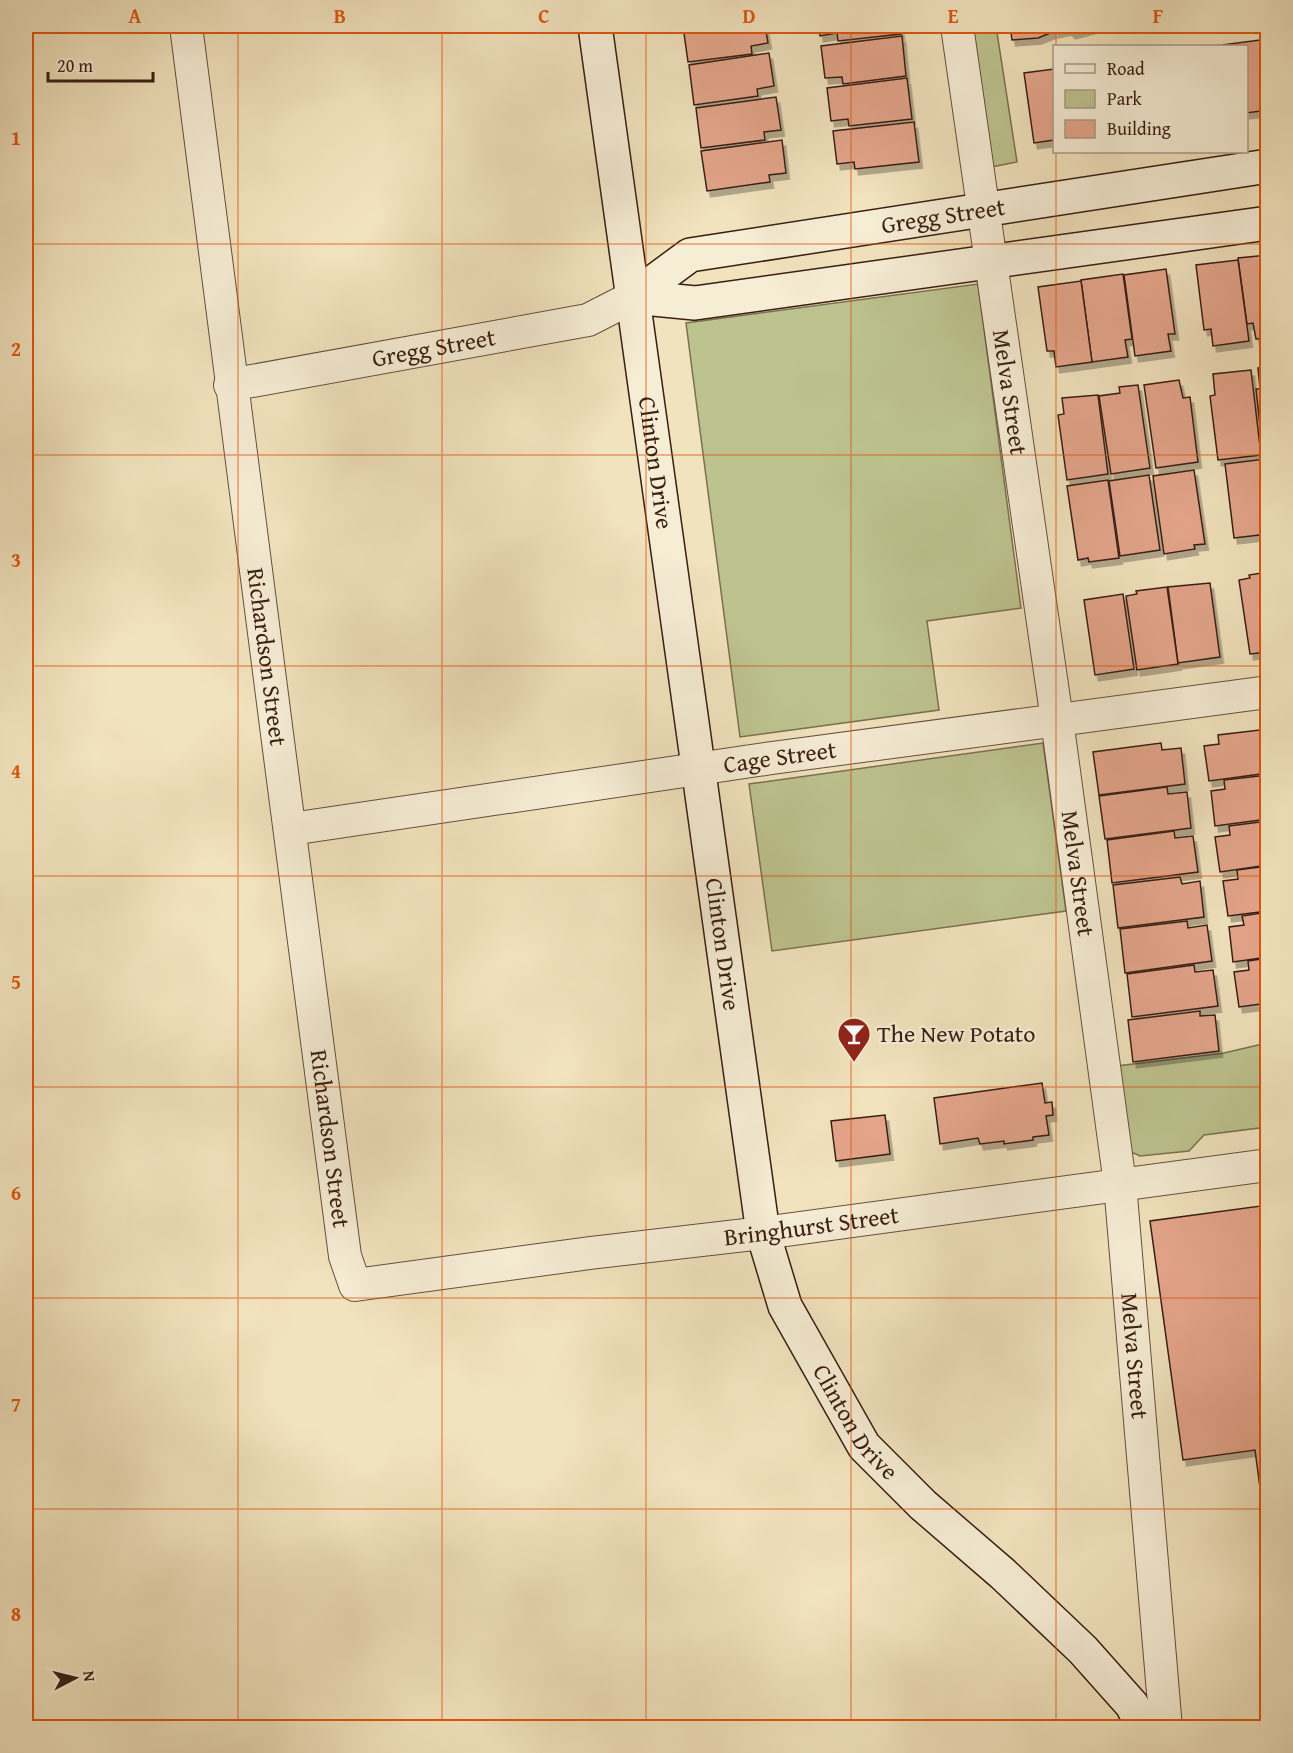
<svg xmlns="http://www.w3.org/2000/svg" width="1293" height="1753" font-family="'Gentium Book Plus',serif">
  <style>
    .green { fill: #bdc38f; stroke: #7b7051; stroke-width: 1.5 }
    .building { fill: #e4a58b; stroke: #391e13; stroke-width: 1.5; filter: url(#shadow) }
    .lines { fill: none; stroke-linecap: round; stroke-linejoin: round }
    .street-casing { stroke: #674f3e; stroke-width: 34 }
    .secondary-casing { stroke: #391e13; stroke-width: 36 }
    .street { stroke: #f6edd5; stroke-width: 32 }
    .secondary { stroke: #f6edd5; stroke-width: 33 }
    .grid { fill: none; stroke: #df560c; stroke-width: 1.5; stroke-opacity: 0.55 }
    .labels { text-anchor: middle; stroke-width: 4.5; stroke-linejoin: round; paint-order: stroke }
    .street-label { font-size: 24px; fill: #391e13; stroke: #f6edd5 }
    .poi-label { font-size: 24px; fill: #391e13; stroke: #f6edd5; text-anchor: start }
    .neatline { fill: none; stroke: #df560c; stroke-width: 2 }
    .grid-label { font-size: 20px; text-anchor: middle; font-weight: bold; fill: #df560c }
  </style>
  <defs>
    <filter id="shadow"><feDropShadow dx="3.5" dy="6" stdDeviation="0" flood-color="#0004"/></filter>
  </defs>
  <rect width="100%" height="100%" fill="#f1e3be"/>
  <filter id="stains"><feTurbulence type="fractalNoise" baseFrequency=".00333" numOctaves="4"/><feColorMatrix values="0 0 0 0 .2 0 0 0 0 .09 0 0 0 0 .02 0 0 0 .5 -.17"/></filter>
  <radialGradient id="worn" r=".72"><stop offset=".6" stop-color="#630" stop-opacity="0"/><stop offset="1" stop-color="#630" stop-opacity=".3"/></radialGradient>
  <g class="green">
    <path d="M 968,26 L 996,26 L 1017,162 L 991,167 Z"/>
    <path d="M 978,284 L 1021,608 L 927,621 L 939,710 L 740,737 L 686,323 Z"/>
    <path d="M 1043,743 L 1066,911 L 772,951 L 749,784 Z"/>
    <path d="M 1267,1043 L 1267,1127 L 1204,1135 L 1189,1151 L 1140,1156 L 1129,1151 L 1117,1066 L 1224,1053 Z"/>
  </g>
  <g class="building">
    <path d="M 683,26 L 765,26 L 768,43 L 751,46 L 752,54 L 688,62 Z"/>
    <path d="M 818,26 L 900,26 L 901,34 L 838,41 L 837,33 L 820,36 Z"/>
    <path d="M 1010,26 L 1052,26 L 1053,32 L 1038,38 L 1012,40 Z"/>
    <path d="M 1054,26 L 1098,26 L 1072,33 L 1068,29 L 1055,32 Z"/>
    <path d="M 902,36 L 906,76 L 843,84 L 842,77 L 825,78 L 821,46 Z"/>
    <path d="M 1260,40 L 1268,91 L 1268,110 L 1246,113 L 1246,46 L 1222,45 Z"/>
    <path d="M 769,53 L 774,86 L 757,89 L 758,96 L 694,105 L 689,65 Z"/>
    <path d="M 1054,69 L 1054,140 L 1034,143 L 1024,73 Z"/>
    <path d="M 907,78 L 912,119 L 849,126 L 848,119 L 831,121 L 827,88 Z"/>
    <path d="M 776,97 L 781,130 L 764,132 L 765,140 L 701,148 L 696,108 Z"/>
    <path d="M 914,122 L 919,162 L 855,169 L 854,162 L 837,164 L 833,131 Z"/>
    <path d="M 782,140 L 786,173 L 769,175 L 770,182 L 707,191 L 701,151 Z"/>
    <path d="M 1268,255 L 1268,338 L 1256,339 L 1253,323 L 1247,324 L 1238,258 Z"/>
    <path d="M 1238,260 L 1249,341 L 1213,346 L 1211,329 L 1204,330 L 1196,265 Z"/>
    <path d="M 1166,269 L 1175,334 L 1168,334 L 1171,351 L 1135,356 L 1124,275 Z"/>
    <path d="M 1123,274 L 1132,339 L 1125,340 L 1128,357 L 1092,362 L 1081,280 Z"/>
    <path d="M 1081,281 L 1092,362 L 1056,367 L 1054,351 L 1047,351 L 1038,287 Z"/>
    <path d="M 1268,367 L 1268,453 L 1263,453 L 1256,389 L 1260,389 L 1258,368 Z"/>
    <path d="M 1251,370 L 1261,455 L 1218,460 L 1210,396 L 1215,395 L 1213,374 Z"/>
    <path d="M 1179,380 L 1183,398 L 1190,397 L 1198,462 L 1156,468 L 1144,385 Z"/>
    <path d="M 1138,385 L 1150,468 L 1111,474 L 1099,396 L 1120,393 L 1119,387 Z"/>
    <path d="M 1098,395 L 1108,474 L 1067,480 L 1058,415 L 1064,414 L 1062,398 Z"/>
    <path d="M 1265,459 L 1268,479 L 1268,534 L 1234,538 L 1225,464 Z"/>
    <path d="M 1194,470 L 1205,544 L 1194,545 L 1195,549 L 1164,554 L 1153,476 Z"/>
    <path d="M 1149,475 L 1160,550 L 1120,556 L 1109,481 Z"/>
    <path d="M 1108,480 L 1119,558 L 1089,562 L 1088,558 L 1078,560 L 1067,486 Z"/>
    <path d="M 1268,572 L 1268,652 L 1250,654 L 1239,580 L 1250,578 L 1249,575 Z"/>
    <path d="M 1210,583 L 1220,657 L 1178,663 L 1168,587 Z"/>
    <path d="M 1167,587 L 1178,664 L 1137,670 L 1126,596 L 1137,594 L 1136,591 Z"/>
    <path d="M 1123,594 L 1134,669 L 1095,675 L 1084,600 Z"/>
    <path d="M 1268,729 L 1268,773 L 1209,781 L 1204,746 L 1219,744 L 1218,735 Z"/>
    <path d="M 1161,743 L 1162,750 L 1181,748 L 1185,784 L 1099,795 L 1093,752 Z"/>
    <path d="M 1268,775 L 1268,819 L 1215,826 L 1211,791 L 1225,789 L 1224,780 Z"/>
    <path d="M 1167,787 L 1168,794 L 1187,792 L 1191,828 L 1105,839 L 1099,796 Z"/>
    <path d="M 1268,821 L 1268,865 L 1220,872 L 1215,837 L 1230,835 L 1229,826 Z"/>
    <path d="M 1174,831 L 1175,838 L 1193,836 L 1198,872 L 1112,883 L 1107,840 Z"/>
    <path d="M 1268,866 L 1268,911 L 1228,916 L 1223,881 L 1238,879 L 1237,870 Z"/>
    <path d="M 1180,877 L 1182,884 L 1200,881 L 1204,917 L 1118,928 L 1113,885 Z"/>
    <path d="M 1268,912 L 1268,957 L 1233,962 L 1229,927 L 1244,925 L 1242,916 Z"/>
    <path d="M 1187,921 L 1188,928 L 1207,925 L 1212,961 L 1125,973 L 1120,929 Z"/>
    <path d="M 1268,958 L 1268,1003 L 1239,1007 L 1234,972 L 1249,970 L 1248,961 Z"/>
    <path d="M 1194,965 L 1195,972 L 1213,970 L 1218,1006 L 1132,1017 L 1127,974 Z"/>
    <path d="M 1200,1011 L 1200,1016 L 1215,1015 L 1219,1051 L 1133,1062 L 1128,1020 Z"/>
    <path d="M 1042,1083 L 1045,1103 L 1052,1102 L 1053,1115 L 1046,1116 L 1049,1135 L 1033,1137 L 1033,1140 L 1004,1144 L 1004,1141 L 980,1144 L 978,1138 L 940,1144 L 934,1098 Z"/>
    <path d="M 885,1115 L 890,1154 L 836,1161 L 831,1121 Z"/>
    <path d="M 1268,1205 L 1268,1502 L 1262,1503 L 1255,1450 L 1183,1460 L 1150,1221 Z"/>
  </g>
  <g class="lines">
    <g class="street-casing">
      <g id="street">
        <path id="s1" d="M 186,26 C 236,436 293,846 345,1256 L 355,1285 L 590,1253 L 763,1233 L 1268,1165"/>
        <path id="s2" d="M 957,26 L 1057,720 L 1120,1184 L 1166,1728"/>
        <path id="s3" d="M 230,385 L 588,320 L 633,297"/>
        <path id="s4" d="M 291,829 L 772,758 L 1268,692"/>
      </g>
    </g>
    <g class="secondary-casing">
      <g id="secondary">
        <path id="s5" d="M 595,26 L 763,1233 L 785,1306 L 864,1446 L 923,1505 L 1003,1574 L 1083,1650 L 1132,1705 L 1143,1728"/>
        <path id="s6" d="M 633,297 L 690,255 L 1268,166"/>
        <path d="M 633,297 L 695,303 L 1268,223"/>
      </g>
    </g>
    <use href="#street" class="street"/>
    <use href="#secondary" class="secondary"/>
  </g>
  <path class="grid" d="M 238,26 L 238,1728M 442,26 L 442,1728M 646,26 L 646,1728M 851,26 L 851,1728M 1056,26 L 1056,46M 1056,152 L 1056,1728M 26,244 L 1268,244M 26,455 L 1268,455M 26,666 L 1268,666M 26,876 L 1268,876M 26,1087 L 1268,1087M 26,1298 L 1268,1298M 26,1509 L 1268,1509"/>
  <defs>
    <g id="bar-pin" transform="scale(1.725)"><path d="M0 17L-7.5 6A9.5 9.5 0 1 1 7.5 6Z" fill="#8f2418" stroke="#f6edd5"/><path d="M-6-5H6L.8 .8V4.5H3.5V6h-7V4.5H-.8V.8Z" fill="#fff"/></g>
  </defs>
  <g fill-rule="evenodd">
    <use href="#bar-pin" x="854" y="1034"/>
  </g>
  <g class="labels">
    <g class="street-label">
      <text dy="8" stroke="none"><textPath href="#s6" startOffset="327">Gregg Street</textPath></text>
      <text dy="8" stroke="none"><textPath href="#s3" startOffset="207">Gregg Street</textPath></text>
      <text dy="8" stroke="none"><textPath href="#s2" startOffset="370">Melva Street</textPath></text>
      <text dy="8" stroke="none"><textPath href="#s5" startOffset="441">Clinton Drive</textPath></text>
      <text dy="8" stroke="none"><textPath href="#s1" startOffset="636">Richardson Street</textPath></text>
      <text dy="8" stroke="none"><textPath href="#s4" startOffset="494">Cage Street</textPath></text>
      <text dy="8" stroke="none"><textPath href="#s2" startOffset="856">Melva Street</textPath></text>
      <text dy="8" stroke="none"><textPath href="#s5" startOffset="927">Clinton Drive</textPath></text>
      <text dy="8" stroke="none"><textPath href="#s1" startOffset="1122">Richardson Street</textPath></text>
      <text dy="8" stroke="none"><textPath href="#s1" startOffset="1731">Bringhurst Street</textPath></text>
      <text dy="8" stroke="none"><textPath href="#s2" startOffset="1342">Melva Street</textPath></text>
      <text dy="8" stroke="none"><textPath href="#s5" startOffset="1431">Clinton Drive</textPath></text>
    </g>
    <g class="poi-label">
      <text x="877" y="1042">The New Potato</text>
    </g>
  </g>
  <rect width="1293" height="1753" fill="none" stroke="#f1e3be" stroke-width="66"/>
  <rect x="1053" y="45" width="195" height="108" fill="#f6edd5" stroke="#aa9a87" stroke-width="1.5"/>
  <rect x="1065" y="64" width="30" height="9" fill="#f6edd5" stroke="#aa9a87" stroke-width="1.5"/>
  <text x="1107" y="75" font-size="18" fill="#391e13">Road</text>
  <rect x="1065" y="90" width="30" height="18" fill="#bdc38f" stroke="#aa9a87" stroke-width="1.5"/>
  <text x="1107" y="105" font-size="18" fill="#391e13">Park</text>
  <rect x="1065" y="120" width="30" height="18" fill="#e4a58b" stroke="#aa9a87" stroke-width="1.5"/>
  <text x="1107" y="135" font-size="18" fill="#391e13">Building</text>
  <g transform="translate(75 1678) rotate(83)" stroke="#f6edd5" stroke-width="4.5" paint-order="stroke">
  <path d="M0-4.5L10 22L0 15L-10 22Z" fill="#391e13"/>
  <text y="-9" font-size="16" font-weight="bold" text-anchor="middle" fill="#391e13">N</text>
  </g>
  <path d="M48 72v9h105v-9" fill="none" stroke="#391e13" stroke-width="3"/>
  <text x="57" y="72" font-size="18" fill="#391e13" stroke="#f6edd5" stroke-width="4.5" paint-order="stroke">20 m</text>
  <rect x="33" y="33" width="1227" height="1687" class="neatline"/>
  <g class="grid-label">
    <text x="135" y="23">A</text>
    <text x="340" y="23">B</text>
    <text x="544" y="23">C</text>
    <text x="749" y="23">D</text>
    <text x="953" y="23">E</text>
    <text x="1158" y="23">F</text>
    <text x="16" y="145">1</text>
    <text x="16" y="356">2</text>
    <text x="16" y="567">3</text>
    <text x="16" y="778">4</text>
    <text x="16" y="989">5</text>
    <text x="16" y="1200">6</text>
    <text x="16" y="1411">7</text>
    <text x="16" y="1621">8</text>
  </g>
  <rect width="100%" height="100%" filter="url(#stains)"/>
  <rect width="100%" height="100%" fill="url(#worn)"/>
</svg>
